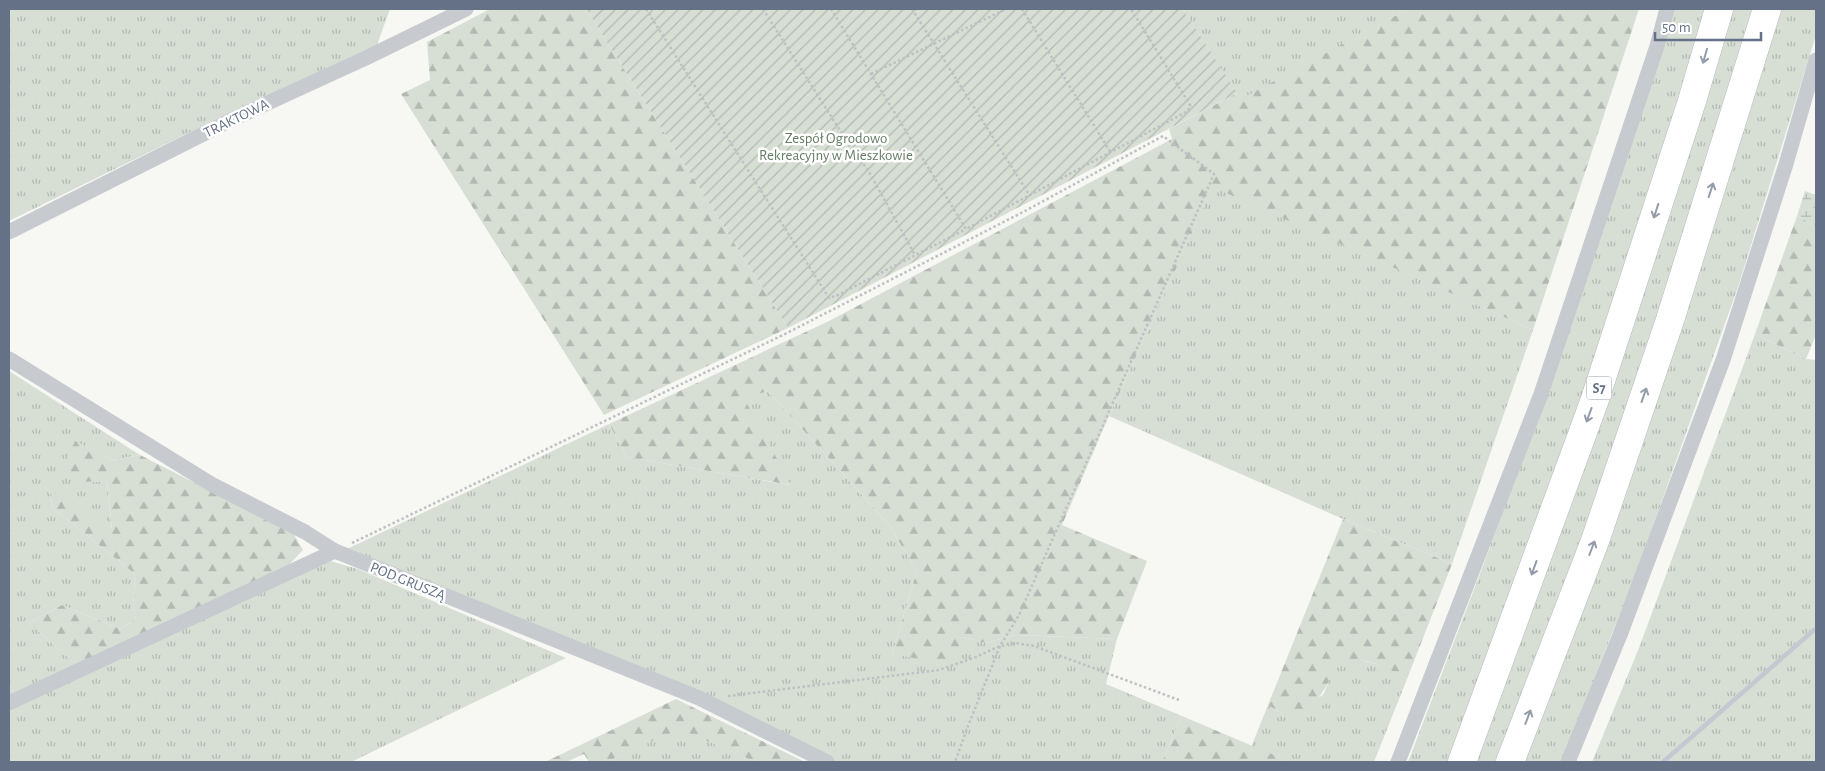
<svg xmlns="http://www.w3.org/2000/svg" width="1825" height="771" font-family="'Alegreya Sans',sans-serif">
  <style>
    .grass { fill: url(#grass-tufts) }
    .forest { fill: url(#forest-firs) }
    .wetland { fill: url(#wetland-marsh) }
    .garden { fill: url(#garden-furrows) }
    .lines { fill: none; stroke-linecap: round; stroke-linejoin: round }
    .stream { stroke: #c2c9d0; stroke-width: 4.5 }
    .highway-casing { stroke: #b7babe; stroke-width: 29 }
    .path { stroke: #bec0c3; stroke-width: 2.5; stroke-dasharray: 2.5 2.5; stroke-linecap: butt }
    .street { stroke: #c7cace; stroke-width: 15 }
    .highway { stroke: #fff; stroke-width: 28 }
    .oneway { stroke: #939caa }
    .labels { text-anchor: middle; stroke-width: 5; stroke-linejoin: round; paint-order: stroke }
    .shield { fill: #fff; stroke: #939caa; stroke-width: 1 }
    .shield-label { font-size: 14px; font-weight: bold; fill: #657186 }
    .street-label { font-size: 15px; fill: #657186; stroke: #fff }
    .park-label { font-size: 15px; fill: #647d64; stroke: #fff }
  </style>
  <defs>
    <pattern id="grass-tufts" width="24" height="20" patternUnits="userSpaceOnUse" patternTransform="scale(1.25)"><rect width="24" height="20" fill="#d7dfd5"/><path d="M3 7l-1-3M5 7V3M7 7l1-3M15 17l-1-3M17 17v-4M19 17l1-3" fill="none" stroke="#b2b9b2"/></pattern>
    <pattern id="forest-firs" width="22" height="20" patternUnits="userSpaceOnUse" patternTransform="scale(1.25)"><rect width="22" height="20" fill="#d7dfd5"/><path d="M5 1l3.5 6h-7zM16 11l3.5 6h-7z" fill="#b2b9b2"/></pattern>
    <pattern id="wetland-marsh" width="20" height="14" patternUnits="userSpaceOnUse" patternTransform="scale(1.25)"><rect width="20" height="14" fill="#d7dfd5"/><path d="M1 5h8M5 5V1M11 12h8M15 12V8" fill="none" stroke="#b2b9b2"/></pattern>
    <pattern id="garden-furrows" width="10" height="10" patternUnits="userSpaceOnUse" patternTransform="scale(1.25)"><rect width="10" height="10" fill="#d7dfd5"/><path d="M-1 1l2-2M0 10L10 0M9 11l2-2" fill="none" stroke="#b2b9b2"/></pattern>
  </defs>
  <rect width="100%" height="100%" fill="#f7f7f4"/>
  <g class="grass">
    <path d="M 9,9 L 390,9 L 377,45 L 237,109 L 9,221 Z"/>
    <path d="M 1183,9 L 1408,9 L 1241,100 Z"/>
    <path d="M 1673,9 L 1711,9 L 1594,366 L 1474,697 L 1448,762 L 1408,762 L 1481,571 L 1556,367 Z"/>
    <path d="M 1733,9 L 1757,9 L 1646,354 L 1584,530 L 1497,762 L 1471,762 L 1696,127 Z"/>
    <path d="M 1779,9 L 1816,9 L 1816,35 L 1739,284 L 1638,568 L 1561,762 L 1519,762 Z"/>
    <path d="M 1213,186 L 1533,330 L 1452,564 L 1343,519 L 1109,416 Z"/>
    <path d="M 1755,334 L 1806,359 L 1816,360 L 1816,762 L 1592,762 L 1639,648 Z"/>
    <path d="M 9,371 L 140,455 L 112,460 L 75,442 L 82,482 L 107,481 L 112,531 L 49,490 L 53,508 L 135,574 L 133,608 L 136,619 L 120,629 L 62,605 L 29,623 L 80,668 L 9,699 Z"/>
    <path d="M 768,391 L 889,525 L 917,571 L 892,654 L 963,637 L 986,643 L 1015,635 L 1117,639 L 1106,684 L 1182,716 L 1162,762 L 829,762 L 345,550 L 609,424 L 627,457 L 790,485 L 743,398 Z"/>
    <path d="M 330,561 L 358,569 L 566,658 L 351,762 L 9,762 L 9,710 Z"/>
    <path d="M 1354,658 L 1390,668 L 1407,679 L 1374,762 L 1290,762 L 1251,747 L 1268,705 L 1285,715 L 1323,695 L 1333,672 L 1340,661 Z"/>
    <path d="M 679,728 L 756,762 L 606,762 Z"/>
  </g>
  <g class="forest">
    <path d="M 490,9 L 586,9 L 788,328 L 604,415 L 401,94 L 430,80 L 427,42 Z"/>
    <path d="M 1408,9 L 1639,9 L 1533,330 L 1213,187 L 1109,416 L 1062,525 L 1147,561 L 1117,639 L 1015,635 L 986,643 L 963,637 L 951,665 L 892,654 L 917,571 L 889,525 L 768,391 L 744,398 L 791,485 L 627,457 L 609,424 L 829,321 L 1172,139 L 1169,129 L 1237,93 L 1241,99 Z"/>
    <path d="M 1797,216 L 1816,226 L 1816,335 L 1806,359 L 1755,334 Z"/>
    <path d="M 75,441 L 112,460 L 140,455 L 293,533 L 303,550 L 286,568 L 80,668 L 29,623 L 62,605 L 120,629 L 136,619 L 133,608 L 135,574 L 53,508 L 49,489 L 112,530 L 107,481 L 82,482 L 64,465 Z"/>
    <path d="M 1343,519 L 1452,564 L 1407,679 C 1387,667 1364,656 1341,661 C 1329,677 1325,696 1308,707 C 1302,711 1292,713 1285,715 L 1268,705 Z"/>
    <path d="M 676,699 L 805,762 L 756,762 L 679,729 L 606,762 L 589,762 L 584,754 L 566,762 L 545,762 Z"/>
    <path d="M 1182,716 L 1290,762 L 1162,762 Z"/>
  </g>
  <path class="wetland" d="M 1805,191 L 1816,195 L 1816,226 L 1797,216 Z"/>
  <path class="garden" d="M 586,9 L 1183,9 L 1237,93 L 788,328 Z"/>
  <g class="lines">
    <path class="stream" d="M 1663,762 L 1814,630"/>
    <g class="highway-casing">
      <g id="highway">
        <path d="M 1462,762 L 1594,402 L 1692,101 L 1719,9"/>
        <path d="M 1510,762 L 1595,541 L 1670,320 L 1767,9"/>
      </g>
    </g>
    <g class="path">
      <path d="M 646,9 L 829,298 L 838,295 L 966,229"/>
      <path d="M 763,9 L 853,151 L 868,170 L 915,255"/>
      <path d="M 831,9 L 966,229 L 1188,111 L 1190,105 L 1131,9"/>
      <path d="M 912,9 L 1030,196"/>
      <path d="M 1022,9 L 1111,153"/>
      <path d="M 871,74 L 1006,9"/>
      <path d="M 352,543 L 783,335 L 1025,211 L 1163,136 L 1214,174 L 1019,615 L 1000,646 L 968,726 L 955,762"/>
      <path d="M 728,696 L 939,670 L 976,657 L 1000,646 L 1015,643 L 1034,646 L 1179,700"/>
    </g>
    <g class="street">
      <path d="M 9,232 L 233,119 L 368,57 L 466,9"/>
      <path d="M 9,359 L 211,484 L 305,532 L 335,551 L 699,698 L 827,762"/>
      <path d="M 9,703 L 335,551"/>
      <path d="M 1398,762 L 1541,394 L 1657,46 L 1667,9"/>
      <path d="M 1568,762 L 1620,635 L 1723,360 L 1786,164 L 1816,60"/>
    </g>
    <use href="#highway" class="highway"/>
  </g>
  <defs><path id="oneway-shaft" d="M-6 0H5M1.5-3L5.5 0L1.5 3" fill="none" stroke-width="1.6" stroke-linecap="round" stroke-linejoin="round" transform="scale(1.25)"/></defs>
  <g class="oneway">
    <use href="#oneway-shaft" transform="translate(1705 56) rotate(106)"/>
    <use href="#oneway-shaft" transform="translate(1711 190) rotate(-72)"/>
    <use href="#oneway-shaft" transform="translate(1656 211) rotate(108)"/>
    <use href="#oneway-shaft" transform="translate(1644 395) rotate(-71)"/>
    <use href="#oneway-shaft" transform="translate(1589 415) rotate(110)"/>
    <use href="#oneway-shaft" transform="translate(1592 548) rotate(-69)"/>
    <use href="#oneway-shaft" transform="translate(1534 568) rotate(110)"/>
    <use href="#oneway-shaft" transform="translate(1528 717) rotate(-69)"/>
  </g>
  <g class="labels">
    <rect class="shield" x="1586.5" y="376.5" width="25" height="23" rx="4"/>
    <g class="shield-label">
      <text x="1599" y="393">S7</text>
    </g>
    <g class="street-label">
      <text transform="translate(236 118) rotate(-26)" y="5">TRAKTOWA</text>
      <text transform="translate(408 581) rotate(22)" y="5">POD GRUSZĄ</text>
    </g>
    <g class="park-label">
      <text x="836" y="143">Zespół Ogrodowo<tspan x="836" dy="17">Rekreacyjny w Mieszkowie</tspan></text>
    </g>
  </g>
  <rect width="1825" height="771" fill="none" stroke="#657186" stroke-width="20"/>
  <path d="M1655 32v8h106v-8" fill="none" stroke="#657186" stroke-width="2.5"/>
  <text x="1662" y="32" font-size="15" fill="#657186" stroke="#ffffff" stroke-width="4" paint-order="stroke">50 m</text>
</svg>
